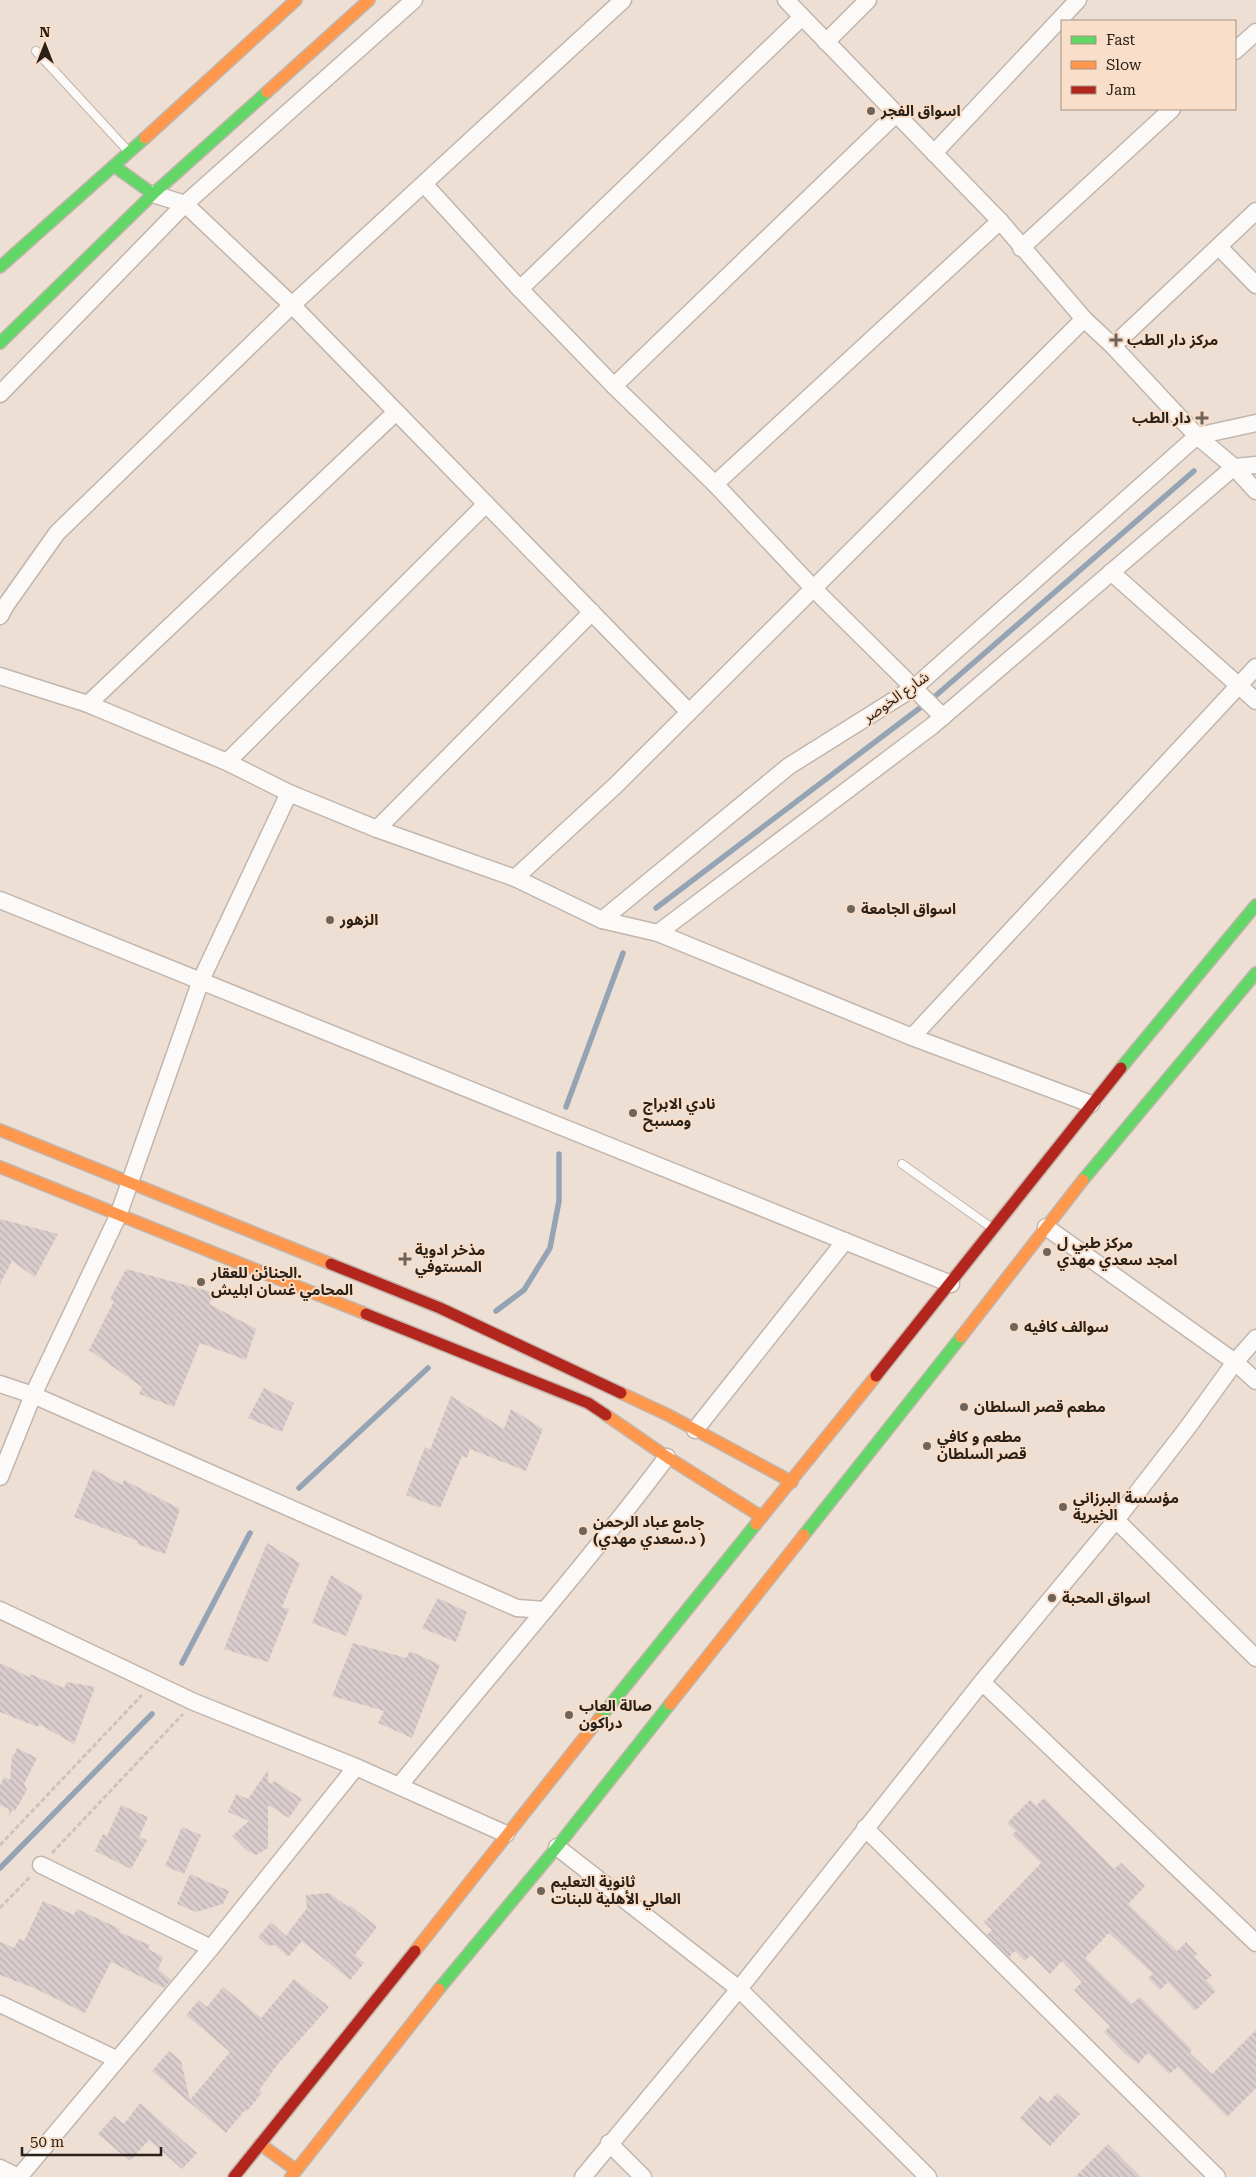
<svg xmlns="http://www.w3.org/2000/svg" width="1256" height="2177" font-family="'Roboto Serif','Noto Sans Arabic',serif">
  <style>
    .lines { fill: none; stroke-linecap: round; stroke-linejoin: round }
    .stream { stroke: #94a4b5; stroke-width: 5.5 }
    .building { fill: url(#building-back-hatch) }
    .lane-casing { stroke: #c1b5ac; stroke-width: 10 }
    .street-casing { stroke: #c1b5ac; stroke-width: 19 }
    .fast-casing { stroke: #c1b5ac; stroke-width: 14 }
    .slow-casing { stroke: #c1b5ac; stroke-width: 14 }
    .jam-casing { stroke: #c1b5ac; stroke-width: 14 }
    .path { stroke: #c9c4c0; stroke-width: 3; stroke-dasharray: 5 2.5; stroke-linecap: butt }
    .lane { stroke: #fcfaf9; stroke-width: 8 }
    .street { stroke: #fcfaf9; stroke-width: 16 }
    .fast { stroke: #63d668; stroke-width: 11 }
    .slow { stroke: #ff974d; stroke-width: 11 }
    .jam { stroke: #b3261e; stroke-width: 11 }
    .poi-dot { fill: #6f645a; stroke: #f9dec9; stroke-width: 2 }
    .labels { text-anchor: middle; stroke-width: 4; stroke-linejoin: round; paint-order: stroke }
    .poi-label { font-size: 15px; font-weight: bold; fill: #2a2119; stroke: #f9dec9; text-anchor: start }
    .street-label { font-size: 15px; fill: #2a2119; stroke: #f9dec9 }
  </style>
  <defs>
    <pattern id="building-back-hatch" width="6" height="6" patternUnits="userSpaceOnUse" patternTransform="scale(1.25)"><rect width="6" height="6" fill="#d9cdcd"/><path d="M-1 5l2 2M0 0l6 6M5-1l2 2" fill="none" stroke="#bab0af"/></pattern>
  </defs>
  <rect width="100%" height="100%" fill="#eedfd4"/>
  <g class="lines">
    <g class="stream">
      <path d="M 656,908 L 933,698 L 1194,471"/>
      <path d="M 566,1107 L 623,953"/>
      <path d="M 496,1311 L 524,1290 L 550,1248 L 559,1201 L 559,1154"/>
      <path d="M 299,1488 L 428,1368"/>
      <path d="M 182,1663 L 250,1533"/>
      <path d="M 0,1868 L 152,1714"/>
    </g>
  </g>
  <g class="building">
    <path d="M 0,1219 L 58,1234 L 35,1277 L 12,1261 L 0,1284 Z"/>
    <path d="M 126,1269 L 215,1293 L 209,1304 L 256,1329 L 246,1360 L 200,1343 L 174,1407 L 139,1394 L 142,1387 L 89,1350 L 114,1301 L 110,1299 Z"/>
    <path d="M 264,1388 L 294,1403 L 282,1432 L 248,1418 Z"/>
    <path d="M 451,1396 L 504,1429 L 511,1409 L 543,1429 L 526,1471 L 470,1449 L 467,1458 L 462,1456 L 440,1508 L 406,1495 L 425,1447 L 430,1450 Z"/>
    <path d="M 93,1469 L 122,1485 L 124,1480 L 180,1509 L 165,1554 L 137,1544 L 138,1541 L 74,1517 Z"/>
    <path d="M 267,1543 L 300,1563 L 282,1607 L 289,1609 L 268,1662 L 224,1649 Z"/>
    <path d="M 331,1575 L 363,1595 L 346,1636 L 312,1623 Z"/>
    <path d="M 438,1598 L 467,1612 L 456,1642 L 422,1628 Z"/>
    <path d="M 353,1643 L 406,1658 L 410,1651 L 440,1665 L 412,1738 L 378,1723 L 384,1711 L 332,1696 Z"/>
    <path d="M 0,1663 L 29,1677 L 30,1674 L 64,1688 L 67,1682 L 95,1687 L 74,1744 L 39,1724 L 38,1727 L 0,1712 Z"/>
    <path d="M 17,1748 L 37,1758 L 24,1784 L 27,1790 L 15,1811 L 12,1810 L 9,1817 L 9,1809 L 0,1805 L 0,1786 L 4,1777 L 10,1780 L 12,1754 L 13,1757 Z"/>
    <path d="M 268,1770 L 268,1782 L 272,1784 L 274,1781 L 302,1799 L 289,1818 L 268,1805 L 268,1848 L 256,1855 L 246,1850 L 232,1836 L 249,1821 L 228,1812 L 236,1794 L 248,1799 Z"/>
    <path d="M 1044,1798 L 1114,1869 L 1121,1863 L 1145,1886 L 1128,1904 L 1177,1951 L 1186,1942 L 1197,1954 L 1194,1957 L 1212,1975 L 1206,1980 L 1216,1991 L 1195,2011 L 1168,1982 L 1160,1990 L 1148,1978 L 1153,1974 L 1109,1933 L 1085,1958 L 1132,2004 L 1140,1997 L 1192,2050 L 1190,2053 L 1212,2074 L 1256,2030 L 1256,2088 L 1227,2117 L 1178,2067 L 1169,2074 L 1148,2053 L 1138,2064 L 1124,2053 L 1104,2032 L 1110,2026 L 1074,1990 L 1082,1982 L 1062,1961 L 1050,1974 L 1031,1955 L 1025,1961 L 1015,1951 L 1009,1957 L 987,1935 L 992,1930 L 984,1922 L 1041,1863 L 1012,1835 L 1016,1831 L 1007,1823 L 1030,1800 L 1036,1806 Z"/>
    <path d="M 121,1805 L 148,1817 L 139,1837 L 147,1840 L 131,1869 L 95,1851 L 103,1834 L 107,1836 Z"/>
    <path d="M 182,1827 L 201,1835 L 184,1874 L 165,1866 Z"/>
    <path d="M 190,1874 L 229,1891 L 223,1904 L 196,1912 L 177,1904 Z"/>
    <path d="M 329,1893 L 348,1907 L 350,1905 L 377,1927 L 355,1955 L 364,1963 L 350,1980 L 302,1941 L 288,1957 L 275,1945 L 268,1946 L 258,1937 L 271,1922 L 286,1936 L 307,1908 L 306,1895 Z"/>
    <path d="M 43,1901 L 74,1915 L 77,1909 L 120,1929 L 119,1932 L 150,1945 L 148,1949 L 163,1957 L 158,1969 L 171,1980 L 164,1988 L 111,1962 L 85,2013 L 34,1988 L 0,1975 L 0,1942 L 14,1948 L 19,1939 L 24,1941 Z"/>
    <path d="M 294,1979 L 329,2007 L 278,2064 L 259,2090 L 262,2093 L 247,2111 L 245,2110 L 226,2133 L 152,2071 L 169,2051 L 181,2061 L 190,2100 L 230,2052 L 186,2015 L 199,2000 L 207,2007 L 223,1987 L 261,2018 Z"/>
    <path d="M 1057,2093 L 1080,2114 L 1050,2146 L 1020,2118 L 1040,2096 L 1048,2103 Z"/>
    <path d="M 140,2103 L 197,2153 L 182,2169 L 149,2140 L 130,2161 L 98,2134 L 114,2116 L 124,2124 Z"/>
    <path d="M 1108,2144 L 1141,2177 L 1075,2177 Z"/>
  </g>
  <g class="lines">
    <g class="lane-casing">
      <g id="lane">
        <path d="M 36,51 L 128,151"/>
        <path d="M 902,1164 L 992,1228"/>
      </g>
    </g>
    <g class="street-casing">
      <g id="street">
        <path d="M 786,0 L 1000,221 L 1084,319 L 1113,346 L 1197,436 L 1234,467 L 1256,491"/>
        <path d="M 826,42 L 868,0"/>
        <path d="M 1235,51 L 1256,32"/>
        <path d="M 934,153 L 1078,0"/>
        <path d="M 424,184 L 520,289 L 614,386 L 715,484 L 813,588 L 943,717"/>
        <path d="M 153,194 L 185,204 L 292,305 L 689,712"/>
        <path d="M 1219,247 L 1256,285"/>
        <path d="M 1021,248 L 1172,109"/>
        <path d="M 520,289 L 802,17"/>
        <path d="M 1113,346 L 1256,211"/>
        <path d="M 614,386 L 896,114"/>
        <path d="M 0,394 L 185,204 L 414,0"/>
        <path d="M 715,484 L 1000,221"/>
        <path d="M 1111,572 L 1256,701"/>
        <path d="M 0,616 L 6,605 L 57,533 L 292,305 L 623,0"/>
        <path d="M 0,676 L 88,704 L 227,762 L 289,793 L 377,829 L 515,878 L 602,920 L 658,933 L 912,1037 L 1091,1104"/>
        <path d="M 88,704 L 396,412"/>
        <path d="M 227,762 L 486,504"/>
        <path d="M 377,829 L 592,612"/>
        <path d="M 515,878 L 616,785 L 1084,319"/>
        <path d="M 0,900 L 951,1284"/>
        <path d="M 602,920 L 789,766 L 915,687 L 1197,436 L 1256,423"/>
        <path d="M 658,933 L 932,726 L 1234,467 L 1256,465"/>
        <path d="M 912,1037 L 1256,667"/>
        <path d="M 1046,1227 L 1235,1362 L 1256,1381"/>
        <path d="M 0,1384 L 33,1395 L 517,1608 L 545,1610"/>
        <path d="M 695,1430 L 845,1241"/>
        <path d="M 0,1477 L 33,1395 L 118,1216 L 201,980 L 289,793"/>
        <path d="M 1116,1520 L 1256,1658"/>
        <path d="M 0,1610 L 194,1702 L 356,1767 L 506,1834"/>
        <path d="M 982,1682 L 1256,1943"/>
        <path d="M 399,1786 C 488,1676 582,1570 667,1457"/>
        <path d="M 865,1828 L 1217,2177"/>
        <path d="M 557,1847 L 739,1989 L 928,2177"/>
        <path d="M 41,1865 L 211,1948"/>
        <path d="M 0,2004 L 116,2059"/>
        <path d="M 609,2143 L 643,2177"/>
        <path d="M 0,2168 L 18,2177"/>
        <path d="M 19,2177 L 211,1948 L 356,1767"/>
        <path d="M 583,2177 L 739,1989 L 982,1682 L 1116,1520 L 1188,1427 L 1235,1362 L 1256,1338"/>
      </g>
    </g>
    <g class="fast-casing">
      <g id="fast">
        <path d="M 114,166 L 153,194"/>
        <path d="M 0,267 L 145,138"/>
        <path d="M 0,343 L 153,194 L 267,92"/>
        <path d="M 1121,1068 L 1256,905"/>
        <path d="M 1083,1180 L 1256,973"/>
        <path d="M 804,1535 L 961,1337"/>
        <path d="M 599,1719 L 756,1524"/>
        <path d="M 439,1989 L 557,1847 L 670,1704"/>
      </g>
    </g>
    <g class="slow-casing">
      <g id="slow">
        <path d="M 267,92 L 369,0"/>
        <path d="M 145,138 L 296,0"/>
        <path d="M 0,1130 L 331,1264"/>
        <path d="M 0,1167 L 366,1314"/>
        <path d="M 961,1337 L 1083,1180"/>
        <path d="M 621,1393 L 668,1415 L 792,1482"/>
        <path d="M 606,1415 L 667,1457 L 762,1517"/>
        <path d="M 756,1524 L 876,1376"/>
        <path d="M 670,1704 L 804,1535"/>
        <path d="M 415,1951 L 599,1719"/>
        <path d="M 260,2144 L 296,2170"/>
        <path d="M 291,2177 L 439,1989"/>
      </g>
    </g>
    <g class="jam-casing">
      <g id="jam">
        <path d="M 331,1264 L 440,1308 L 621,1393"/>
        <path d="M 366,1314 L 588,1403 L 606,1415"/>
        <path d="M 876,1376 L 1121,1068"/>
        <path d="M 234,2177 L 415,1951"/>
      </g>
    </g>
    <g class="path">
      <path d="M 0,1845 L 142,1695"/>
      <path d="M 52,1853 L 183,1714"/>
      <path d="M 0,1908 L 31,1876"/>
    </g>
    <use href="#lane" class="lane"/>
    <use href="#street" class="street"/>
    <use href="#fast" class="fast"/>
    <use href="#slow" class="slow"/>
    <use href="#jam" class="jam"/>
  </g>
  <g class="poi-dot">
    <circle cx="871" cy="111" r="5"/>
    <path d="M1113.5 332.5h5v5h5v5h-5v5h-5v-5h-5v-5h5z"/>
    <path d="M1199.5 410.5h5v5h5v5h-5v5h-5v-5h-5v-5h5z"/>
    <circle cx="851" cy="909" r="5"/>
    <circle cx="330" cy="920" r="5"/>
    <circle cx="633" cy="1113" r="5"/>
    <circle cx="1047" cy="1252" r="5"/>
    <path d="M402.5 1251.5h5v5h5v5h-5v5h-5v-5h-5v-5h5z"/>
    <circle cx="201" cy="1282" r="5"/>
    <circle cx="1014" cy="1327" r="5"/>
    <circle cx="964" cy="1407" r="5"/>
    <circle cx="927" cy="1446" r="5"/>
    <circle cx="1063" cy="1507" r="5"/>
    <circle cx="583" cy="1531" r="5"/>
    <circle cx="1052" cy="1598" r="5"/>
    <circle cx="569" cy="1715" r="5"/>
    <circle cx="541" cy="1891" r="5"/>
  </g>
  <g class="labels">
    <g class="poi-label">
      <text x="881" y="116">اسواق الفجر</text>
      <text x="1127" y="345">مركز دار الطب</text>
      <text x="1191" y="423" text-anchor="end">دار الطب</text>
      <text x="861" y="914">اسواق الجامعة</text>
      <text x="340" y="925">الزهور</text>
      <text x="643" y="1109">نادي الابراج<tspan x="643" dy="17">ومسبح</tspan></text>
      <text x="1057" y="1248">مركز طبي ل<tspan x="1057" dy="17">امجد سعدي مهدي</tspan></text>
      <text x="415" y="1255">مذخر ادویة<tspan x="415" dy="17">المستوفي</tspan></text>
      <text x="211" y="1278">الجنائن للعقار.<tspan x="211" dy="17">المحامي غسان ابليش</tspan></text>
      <text x="1024" y="1332">سوالف كافيه</text>
      <text x="974" y="1412">مطعم قصر السلطان</text>
      <text x="937" y="1442">مطعم و كافي<tspan x="937" dy="17">قصر السلطان</tspan></text>
      <text x="1073" y="1503">مؤسسة البرزاني<tspan x="1073" dy="17">الخيرية</tspan></text>
      <text x="593" y="1527">جامع عباد الرحمن<tspan x="593" dy="17">(د.سعدي مهدي )</tspan></text>
      <text x="1062" y="1603">اسواق المحبة</text>
      <text x="579" y="1711">صالة العاب<tspan x="579" dy="17">دراكون</tspan></text>
      <text x="551" y="1887">ثانوية التعليم<tspan x="551" dy="17">العالي الأهلية للبنات</tspan></text>
    </g>
    <g class="street-label">
      <text transform="translate(896 697) rotate(-35)" y="5">شارع الخوصر</text>
    </g>
  </g>
  <rect x="1061" y="20" width="175" height="90" fill="#f9dec9" stroke="#a69283"/>
  <rect x="1071" y="36" width="25" height="8" fill="#63d668" stroke="#a69283"/>
  <text x="1106" y="45" font-size="15" fill="#2a2119">Fast</text>
  <rect x="1071" y="61" width="25" height="8" fill="#ff974d" stroke="#a69283"/>
  <text x="1106" y="70" font-size="15" fill="#2a2119">Slow</text>
  <rect x="1071" y="86" width="25" height="8" fill="#b3261e" stroke="#a69283"/>
  <text x="1106" y="95" font-size="15" fill="#2a2119">Jam</text>
  <g transform="translate(45 45)" stroke="#f9dec9" stroke-width="4" paint-order="stroke">
  <path d="M0-4L9 19L0 12L-9 19Z" fill="#2a2119"/>
  <text y="-8" font-size="14" font-weight="bold" text-anchor="middle" fill="#2a2119">N</text>
  </g>
  <path d="M22 2147v8h139v-8" fill="none" stroke="#2a2119" stroke-width="2.5"/>
  <text x="30" y="2147" font-size="15" fill="#2a2119" stroke="#f9dec9" stroke-width="4" paint-order="stroke">50 m</text>
</svg>
